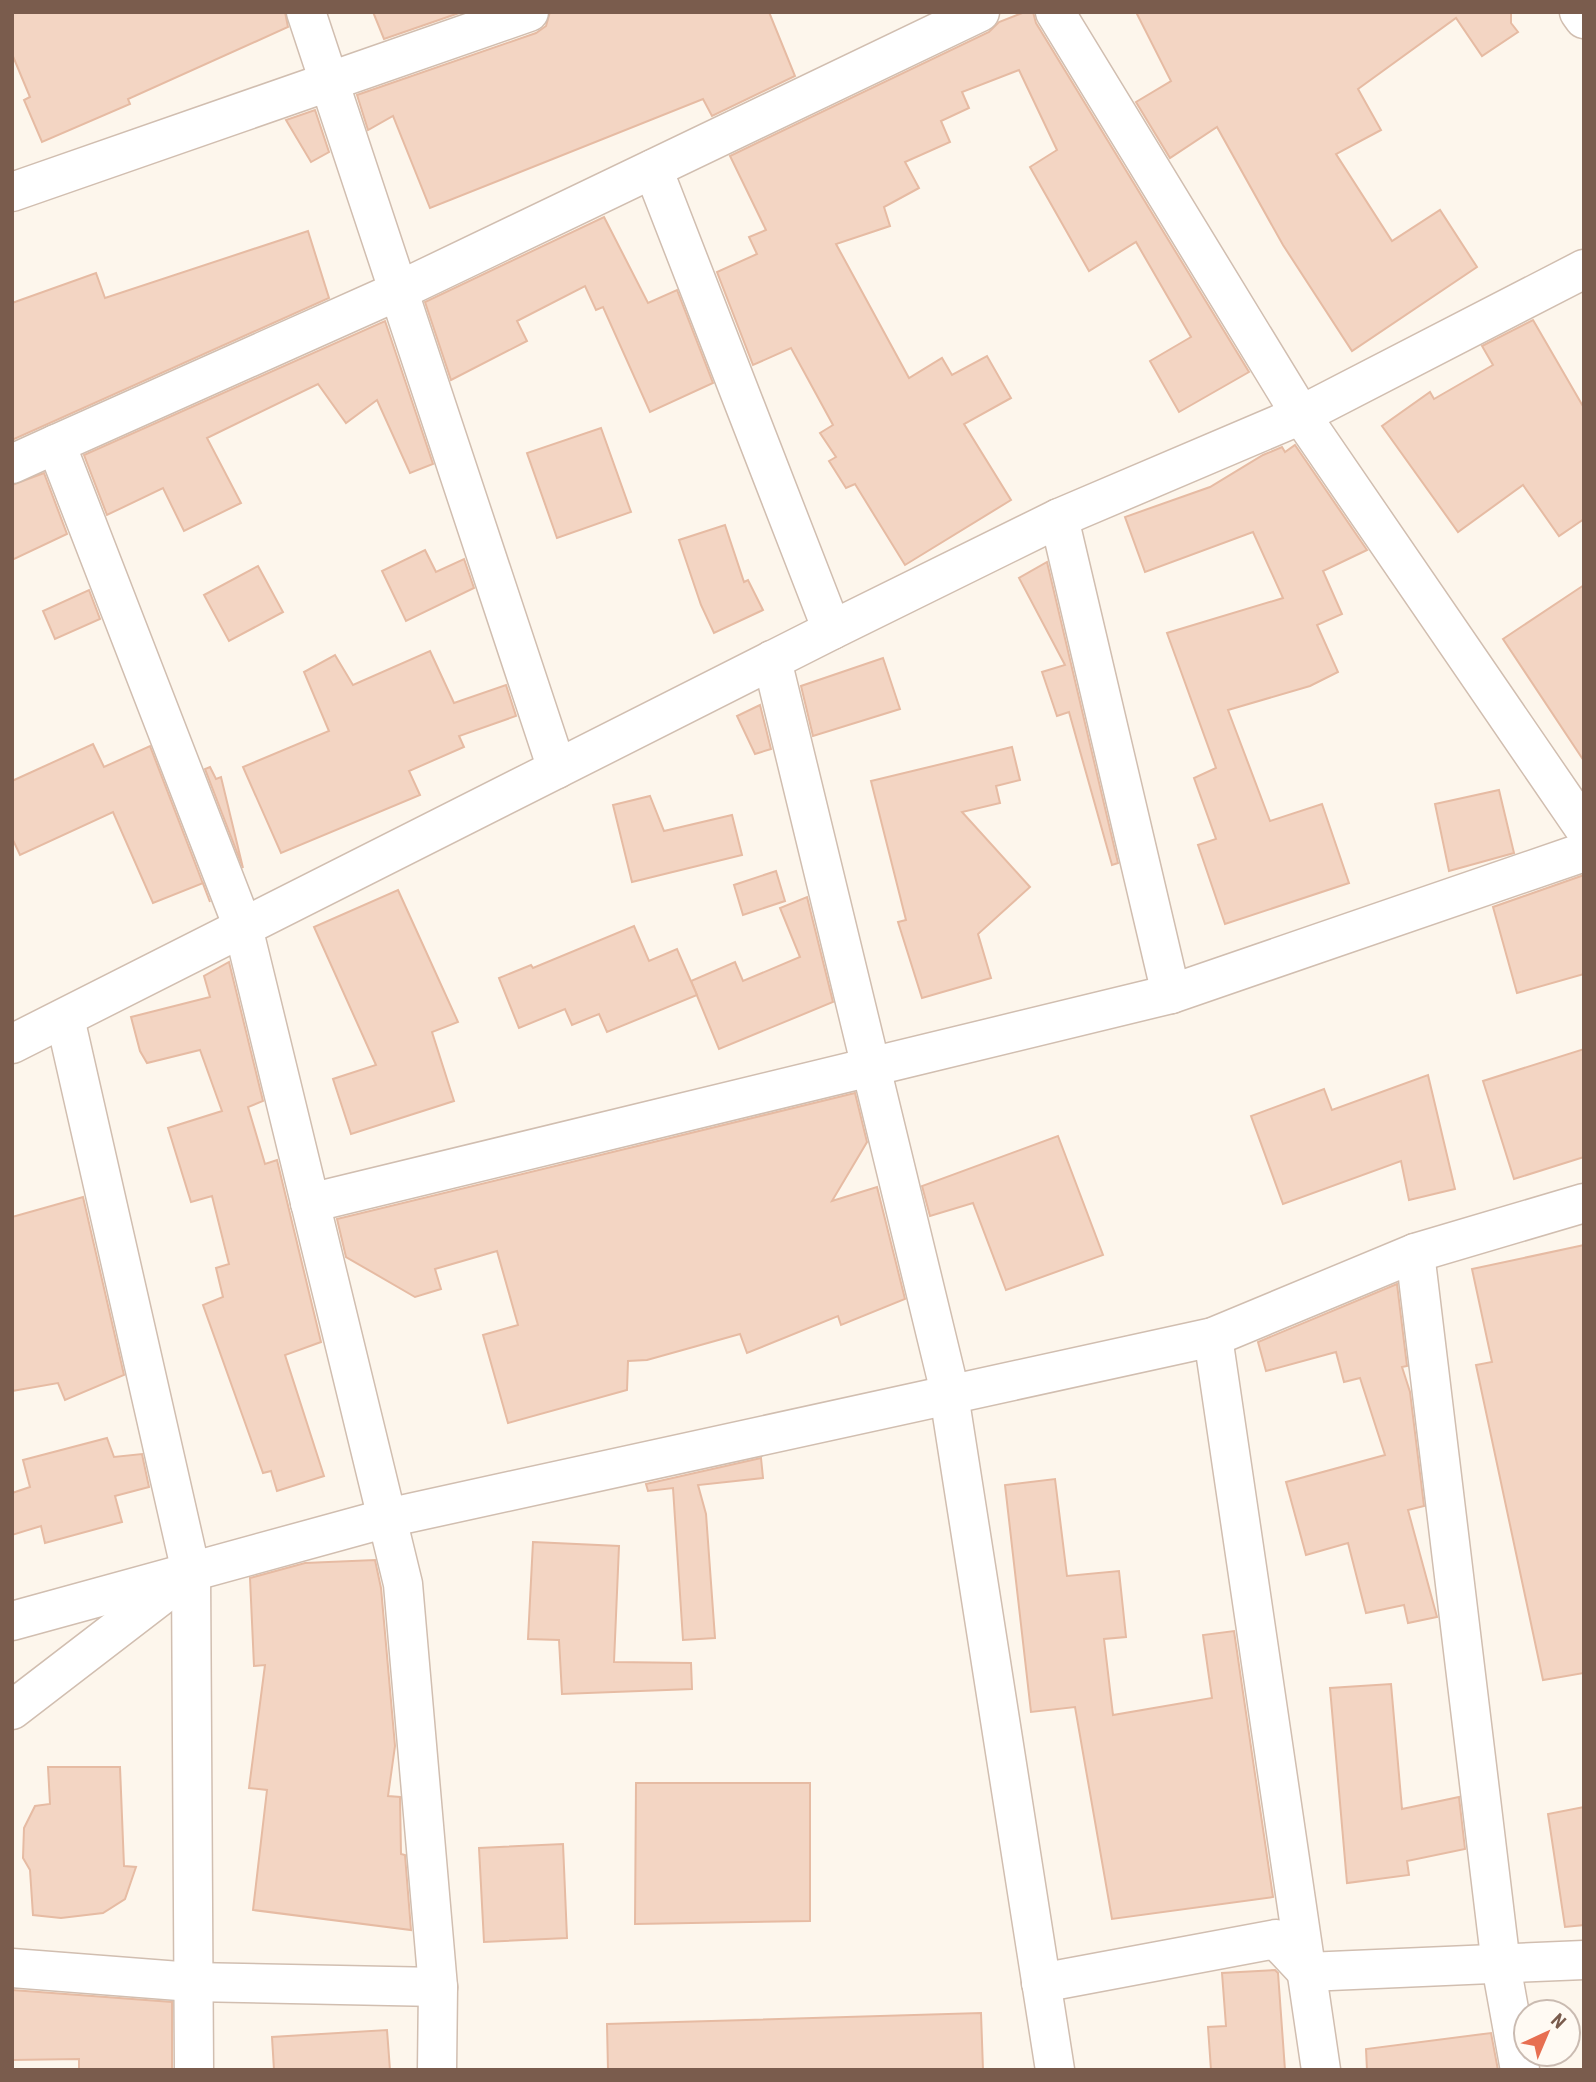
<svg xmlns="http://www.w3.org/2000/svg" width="1596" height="2082" font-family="'Roboto Condensed',sans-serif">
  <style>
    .building { fill: #f3d5c3; stroke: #e6bba3; stroke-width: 2 }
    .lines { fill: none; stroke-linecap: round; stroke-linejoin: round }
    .minor-casing { stroke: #d1beb0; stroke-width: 41 }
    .minor { stroke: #fff; stroke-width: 38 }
  </style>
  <rect width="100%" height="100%" fill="#fdf6ec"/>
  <g class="building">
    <path d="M 12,12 L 285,12 L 288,27 L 128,99 L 130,104 L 42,142 L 24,100 L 30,97 L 12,54 Z"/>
    <path d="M 373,12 L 462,12 L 384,39 Z"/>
    <path d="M 550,12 L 769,12 L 795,76 L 712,116 L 703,99 L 430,208 L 393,116 L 368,130 L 357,95 L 536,33 L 546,26 Z"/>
    <path d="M 1025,12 L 1033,12 L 1036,23 L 1249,372 L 1179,412 L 1150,361 L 1191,337 L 1136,242 L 1089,271 L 1030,167 L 1057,150 L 1019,70 L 962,92 L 969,108 L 941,121 L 950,142 L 905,162 L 919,188 L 884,207 L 890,226 L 836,244 L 909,378 L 942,358 L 952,375 L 987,356 L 1011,398 L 964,424 L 1011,500 L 905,565 L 855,484 L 846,488 L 829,461 L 836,457 L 820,433 L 833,425 L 791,348 L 753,365 L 717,272 L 757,254 L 749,237 L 766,230 L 730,156 L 989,32 L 999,22 Z"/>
    <path d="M 1136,12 L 1511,12 L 1511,23 L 1518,32 L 1482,56 L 1456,18 L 1358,89 L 1381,130 L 1336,154 L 1392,241 L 1440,210 L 1477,267 L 1352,351 L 1283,245 L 1217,127 L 1170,158 L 1136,102 L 1171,81 Z"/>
    <path d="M 315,110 L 329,152 L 311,162 L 286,120 Z"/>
    <path d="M 604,217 L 648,303 L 677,290 L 713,383 L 650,412 L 603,307 L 596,310 L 585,286 L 517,321 L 527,341 L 451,380 L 425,302 Z"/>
    <path d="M 308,231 L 329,298 L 12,440 L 12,303 L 96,273 L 105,298 Z"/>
    <path d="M 1533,320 L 1584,408 L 1584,519 L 1559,536 L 1523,485 L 1458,532 L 1382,426 L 1430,392 L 1434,399 L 1493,365 L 1482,346 Z"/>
    <path d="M 385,321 L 433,464 L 410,473 L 377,400 L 346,423 L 318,384 L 207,438 L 241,503 L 184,531 L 163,488 L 107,515 L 84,455 Z"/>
    <path d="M 601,428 L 631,512 L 557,538 L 527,453 Z"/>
    <path d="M 1295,445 L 1367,550 L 1323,571 L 1342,614 L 1317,625 L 1338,672 L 1310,686 L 1228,710 L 1270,821 L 1322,804 L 1349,883 L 1225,924 L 1198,845 L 1216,839 L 1194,778 L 1216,768 L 1167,633 L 1283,598 L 1253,532 L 1145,572 L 1125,517 L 1210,487 L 1263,455 L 1282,447 L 1285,452 Z"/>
    <path d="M 44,473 L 67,534 L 12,560 L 12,485 Z"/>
    <path d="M 725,525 L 744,582 L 748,580 L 763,610 L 714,633 L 701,605 L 679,540 Z"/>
    <path d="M 425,550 L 436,572 L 464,559 L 474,588 L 406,621 L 382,571 Z"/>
    <path d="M 1047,562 L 1118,863 L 1112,865 L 1069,712 L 1057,716 L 1042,672 L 1065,665 L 1019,578 Z"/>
    <path d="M 258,566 L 283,612 L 229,641 L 204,595 Z"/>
    <path d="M 1584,585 L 1584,761 L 1503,639 Z"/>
    <path d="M 89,590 L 100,619 L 55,639 L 43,611 Z"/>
    <path d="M 430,651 L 454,703 L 506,685 L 516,716 L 459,736 L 464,747 L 409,771 L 420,795 L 281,853 L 243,767 L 329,731 L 304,672 L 335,655 L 353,685 Z"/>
    <path d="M 883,658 L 900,709 L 813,736 L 801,686 Z"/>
    <path d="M 760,705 L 771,749 L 755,754 L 737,716 Z"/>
    <path d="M 93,744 L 104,767 L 150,746 L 210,902 L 203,883 L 153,903 L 113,812 L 20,855 L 12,838 L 12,781 Z"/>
    <path d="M 1012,747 L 1020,780 L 996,786 L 1000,803 L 962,812 L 1030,887 L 978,934 L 991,978 L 922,998 L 898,922 L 906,920 L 871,781 Z"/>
    <path d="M 210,767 L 216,779 L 221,777 L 243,868 L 205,769 Z"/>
    <path d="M 1499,790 L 1514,853 L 1449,871 L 1435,804 Z"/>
    <path d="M 650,796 L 664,831 L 732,815 L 742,855 L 632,882 L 613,805 Z"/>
    <path d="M 776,871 L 785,901 L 743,915 L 734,885 Z"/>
    <path d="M 1584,875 L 1584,974 L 1517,993 L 1493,907 Z"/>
    <path d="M 398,890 L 458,1022 L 432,1032 L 454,1101 L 351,1134 L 333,1079 L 376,1065 L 314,927 Z"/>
    <path d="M 807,897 L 833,1002 L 719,1049 L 691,981 L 735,962 L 743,981 L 800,957 L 780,908 Z"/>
    <path d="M 634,926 L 649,961 L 677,949 L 697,995 L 607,1032 L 599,1014 L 572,1025 L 565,1009 L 519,1028 L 499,978 L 531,965 L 533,968 Z"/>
    <path d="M 229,962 L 263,1101 L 248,1107 L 265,1164 L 277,1160 L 321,1342 L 285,1355 L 324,1476 L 277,1491 L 271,1471 L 263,1473 L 203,1305 L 223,1297 L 216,1268 L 229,1264 L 212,1196 L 191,1202 L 168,1128 L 222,1111 L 200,1050 L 147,1063 L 140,1051 L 131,1017 L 210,997 L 204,976 Z"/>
    <path d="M 1584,1049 L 1584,1157 L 1514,1179 L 1483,1081 Z"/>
    <path d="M 1428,1075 L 1455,1189 L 1409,1200 L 1401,1161 L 1283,1204 L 1251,1116 L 1324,1089 L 1332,1110 Z"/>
    <path d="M 855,1093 L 867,1142 L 832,1201 L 877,1187 L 905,1299 L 841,1325 L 838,1316 L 747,1353 L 740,1334 L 647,1360 L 628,1361 L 627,1390 L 508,1423 L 483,1335 L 518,1325 L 497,1251 L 435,1269 L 441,1289 L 415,1297 L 346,1257 L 337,1219 Z"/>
    <path d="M 1058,1136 L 1103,1255 L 1006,1290 L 973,1203 L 930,1216 L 922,1186 Z"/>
    <path d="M 83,1197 L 124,1375 L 65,1400 L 58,1383 L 12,1391 L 12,1217 Z"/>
    <path d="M 1584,1245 L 1584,1673 L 1543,1680 L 1476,1365 L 1492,1362 L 1472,1269 Z"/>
    <path d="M 1397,1284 L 1407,1366 L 1402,1367 L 1410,1392 L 1424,1506 L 1408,1510 L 1437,1617 L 1408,1623 L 1404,1605 L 1366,1613 L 1348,1543 L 1306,1555 L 1286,1482 L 1385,1455 L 1360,1378 L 1344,1382 L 1336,1352 L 1266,1371 L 1258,1342 Z"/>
    <path d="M 107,1438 L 114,1457 L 142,1454 L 149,1487 L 115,1496 L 122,1522 L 45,1543 L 41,1526 L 12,1535 L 12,1493 L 30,1487 L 23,1460 Z"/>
    <path d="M 761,1458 L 763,1478 L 698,1485 L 706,1514 L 715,1638 L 683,1640 L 673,1488 L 648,1491 L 646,1484 Z"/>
    <path d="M 1055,1479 L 1067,1576 L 1119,1571 L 1126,1637 L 1104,1639 L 1113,1715 L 1212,1698 L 1203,1635 L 1234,1631 L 1273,1897 L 1112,1919 L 1075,1707 L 1031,1712 L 1005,1485 Z"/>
    <path d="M 533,1542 L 619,1546 L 614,1662 L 691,1663 L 692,1689 L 562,1694 L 559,1640 L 528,1639 Z"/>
    <path d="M 375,1560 L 381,1588 L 395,1746 L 388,1796 L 400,1797 L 401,1854 L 405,1855 L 411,1930 L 253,1910 L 267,1790 L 249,1788 L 265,1665 L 254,1666 L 250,1578 L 305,1563 Z"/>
    <path d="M 1391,1684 L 1402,1809 L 1459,1797 L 1465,1849 L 1407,1861 L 1409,1875 L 1347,1883 L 1330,1688 Z"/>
    <path d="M 48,1767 L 120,1767 L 124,1866 L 136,1867 L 125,1899 L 103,1913 L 61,1918 L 33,1915 L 30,1870 L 23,1858 L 24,1828 L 35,1806 L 50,1804 Z"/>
    <path d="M 636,1783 L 810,1783 L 810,1921 L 635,1924 Z"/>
    <path d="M 1584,1807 L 1584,1925 L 1565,1927 L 1548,1814 Z"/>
    <path d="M 563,1844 L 567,1938 L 484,1942 L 479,1848 Z"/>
    <path d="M 1275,1970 L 1278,1973 L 1285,2070 L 1211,2070 L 1208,2027 L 1226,2026 L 1222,1973 Z"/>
    <path d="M 12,1990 L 172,2002 L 172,2070 L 79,2070 L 79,2059 L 12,2060 Z"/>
    <path d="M 981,2013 L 983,2070 L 608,2070 L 607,2024 Z"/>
    <path d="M 387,2030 L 390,2070 L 274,2070 L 272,2037 Z"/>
    <path d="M 1491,2033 L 1498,2070 L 1367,2070 L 1366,2049 Z"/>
  </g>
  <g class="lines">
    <g class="minor-casing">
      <g id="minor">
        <path d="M 306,12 L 557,769"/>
        <path d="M 1055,12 L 1301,415 L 1584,828"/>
        <path d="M 1579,12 L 1584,19"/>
        <path d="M 653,169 L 832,630"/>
        <path d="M 12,192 L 529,12"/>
        <path d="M 12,464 L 56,444"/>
        <path d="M 1059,518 L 1171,994"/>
        <path d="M 772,660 L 946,1376 L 1055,2070"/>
        <path d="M 65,1018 L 191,1572 L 194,2070"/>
        <path d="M 12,1044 L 832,630 L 1059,518 L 1301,415 L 1584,269"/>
        <path d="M 310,1203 L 1171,994 L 1584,852"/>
        <path d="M 1415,1253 L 1501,1965 L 1520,2070"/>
        <path d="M 1213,1337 L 1321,2070"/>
        <path d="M 12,1621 L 387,1518 L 1213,1337 L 1415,1253 L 1584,1203"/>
        <path d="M 12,1710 L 176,1584"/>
        <path d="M 12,1968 L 192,1982 L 438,1987"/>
        <path d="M 1041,1983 L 1276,1939 L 1307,1972 L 1584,1960"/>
        <path d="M 437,2070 L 438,1987 L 403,1584 L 243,927 L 56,444 L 398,291 L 980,12"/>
      </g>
    </g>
    <use href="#minor" class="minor"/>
  </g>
  <rect width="1596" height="2082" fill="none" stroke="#7a5c4d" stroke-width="28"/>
  <g transform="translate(1547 2033) rotate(44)"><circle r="33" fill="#fffaf3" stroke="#cabbb1" stroke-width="2"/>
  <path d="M0-5L12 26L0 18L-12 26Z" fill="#e76f51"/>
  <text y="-10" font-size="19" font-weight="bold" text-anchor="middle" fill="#7a5c4d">N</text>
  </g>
</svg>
